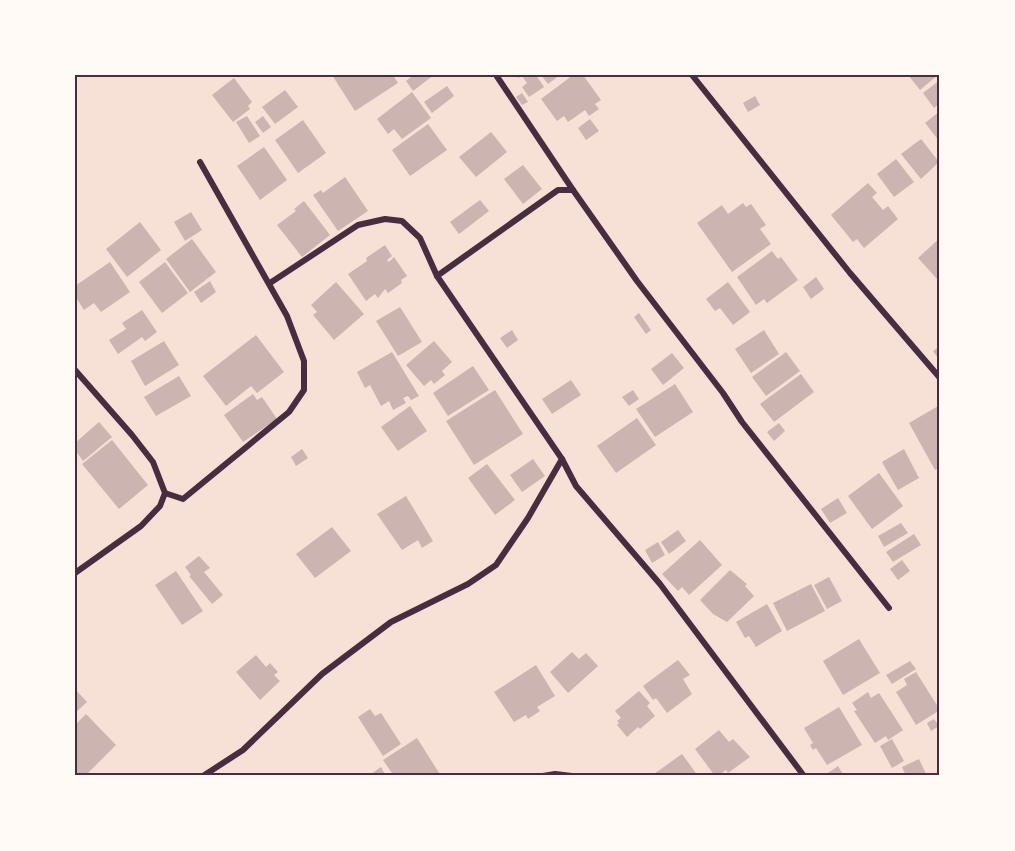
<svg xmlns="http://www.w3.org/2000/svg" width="1015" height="851" font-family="Commissioner,sans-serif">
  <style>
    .building { fill: #ccb4b1 }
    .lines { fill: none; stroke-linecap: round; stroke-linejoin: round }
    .minor { stroke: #4a2c40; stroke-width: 6 }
    .neatline { fill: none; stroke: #4a2c40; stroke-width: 2 }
  </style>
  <rect width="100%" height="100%" fill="#f7e1d7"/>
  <g class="building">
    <path d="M 332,75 L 393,75 L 398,83 L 355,111 Z"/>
    <path d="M 413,75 L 434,75 L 413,91 L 406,81 Z"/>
    <path d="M 516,75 L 536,75 L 544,87 L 529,97 L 522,87 L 527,83 L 522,76 L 518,78 Z"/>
    <path d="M 541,75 L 560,75 L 548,84 Z"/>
    <path d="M 573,75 L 583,75 L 601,100 L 595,104 L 599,109 L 589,116 L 585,110 L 568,122 L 564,116 L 557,121 L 541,99 Z"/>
    <path d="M 908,75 L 938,75 L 920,90 Z"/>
    <path d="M 234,78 L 252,102 L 248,106 L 250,109 L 233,122 L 212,95 Z"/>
    <path d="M 940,80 L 940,103 L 934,108 L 923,93 Z"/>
    <path d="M 447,86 L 454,96 L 432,113 L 424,102 Z"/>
    <path d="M 285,90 L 298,107 L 275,124 L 262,107 Z"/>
    <path d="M 412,92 L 431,118 L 402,139 L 394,129 L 388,134 L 377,119 Z"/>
    <path d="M 522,93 L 528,102 L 522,105 L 516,97 Z"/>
    <path d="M 755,96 L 760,105 L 748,112 L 743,103 Z"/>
    <path d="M 940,111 L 940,142 L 925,123 Z"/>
    <path d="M 247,116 L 260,136 L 249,143 L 236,122 Z"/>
    <path d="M 263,116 L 271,127 L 263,133 L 255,122 Z"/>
    <path d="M 590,119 L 599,131 L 586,140 L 578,128 Z"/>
    <path d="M 303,120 L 326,153 L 298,173 L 275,140 Z"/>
    <path d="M 428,124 L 447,150 L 410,176 L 392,150 Z"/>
    <path d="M 491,132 L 507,152 L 476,177 L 459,157 Z"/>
    <path d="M 921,139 L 939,162 L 921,179 L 901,154 Z"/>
    <path d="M 264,147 L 287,180 L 260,200 L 237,166 Z"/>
    <path d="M 896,159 L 914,182 L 894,197 L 877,174 Z"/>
    <path d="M 523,165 L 542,189 L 523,204 L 504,179 Z"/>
    <path d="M 345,177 L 368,211 L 338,231 L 313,195 L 321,190 L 323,193 Z"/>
    <path d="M 868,183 L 877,193 L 872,197 L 883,210 L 888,206 L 898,219 L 864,248 L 857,239 L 853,242 L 831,215 Z"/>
    <path d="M 480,200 L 489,211 L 459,234 L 450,222 Z"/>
    <path d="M 304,201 L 330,235 L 302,257 L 277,225 L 296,211 L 294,209 Z"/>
    <path d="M 743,203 L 746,207 L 751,204 L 766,225 L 760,229 L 771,244 L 732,272 L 697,223 L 722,205 L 728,214 Z"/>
    <path d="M 191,212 L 202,230 L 185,241 L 174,222 Z"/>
    <path d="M 140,222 L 161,250 L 127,277 L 106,249 Z"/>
    <path d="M 940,238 L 940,276 L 937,279 L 918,258 Z"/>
    <path d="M 192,239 L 216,272 L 190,292 L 166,259 Z"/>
    <path d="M 385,245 L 392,256 L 387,260 L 389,262 L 394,257 L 407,276 L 401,280 L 402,283 L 388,293 L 385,289 L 378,298 L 375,294 L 366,301 L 348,274 L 367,261 L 366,258 Z"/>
    <path d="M 772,251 L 778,259 L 781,257 L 798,280 L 767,303 L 764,299 L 756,305 L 737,277 Z"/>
    <path d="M 110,262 L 130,292 L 101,312 L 94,303 L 84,310 L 75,296 L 75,286 Z"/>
    <path d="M 165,262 L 188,293 L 162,313 L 139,282 Z"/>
    <path d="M 816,277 L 824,289 L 811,299 L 803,287 Z"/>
    <path d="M 210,281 L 216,292 L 201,303 L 194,292 Z"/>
    <path d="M 336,282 L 364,314 L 334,340 L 313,315 L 317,312 L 311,305 Z"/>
    <path d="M 728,282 L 750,312 L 733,325 L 720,308 L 715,311 L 706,299 Z"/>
    <path d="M 400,307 L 422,342 L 398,356 L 376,321 Z"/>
    <path d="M 142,310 L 157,332 L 145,341 L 142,337 L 118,354 L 109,340 L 126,329 L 122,323 Z"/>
    <path d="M 639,313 L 651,330 L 646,334 L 634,317 Z"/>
    <path d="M 512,330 L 518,340 L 507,348 L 500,338 Z"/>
    <path d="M 764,330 L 779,354 L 751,373 L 735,349 Z"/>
    <path d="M 256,335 L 284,372 L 257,393 L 251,386 L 226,406 L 203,376 Z"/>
    <path d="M 164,341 L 179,365 L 145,386 L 131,361 Z"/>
    <path d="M 434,341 L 452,362 L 442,371 L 445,375 L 434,384 L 431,380 L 424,386 L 406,365 Z"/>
    <path d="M 940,346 L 940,361 L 933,351 Z"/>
    <path d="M 392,352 L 419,396 L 411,400 L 408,396 L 403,398 L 406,403 L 393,410 L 389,401 L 381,406 L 370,385 L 365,388 L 357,372 Z"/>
    <path d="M 786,352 L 800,371 L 766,396 L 752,377 Z"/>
    <path d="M 672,353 L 684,368 L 663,385 L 651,369 Z"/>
    <path d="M 473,366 L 489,390 L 448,416 L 433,393 Z"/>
    <path d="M 801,374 L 814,392 L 774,422 L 760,404 Z"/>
    <path d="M 179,376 L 191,396 L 156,416 L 144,397 Z"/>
    <path d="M 571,380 L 581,395 L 552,414 L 542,399 Z"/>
    <path d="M 675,384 L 693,412 L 655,437 L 636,409 Z"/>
    <path d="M 495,390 L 523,434 L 474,465 L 446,421 Z"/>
    <path d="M 633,390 L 639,399 L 629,406 L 622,397 Z"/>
    <path d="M 253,394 L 257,400 L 262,397 L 277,419 L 243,442 L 224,415 Z"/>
    <path d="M 940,405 L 940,467 L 935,470 L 909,423 Z"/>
    <path d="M 410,406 L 427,431 L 398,451 L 381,427 Z"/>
    <path d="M 637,418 L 656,445 L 616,473 L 597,446 Z"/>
    <path d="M 99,422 L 112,437 L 83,461 L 75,450 L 75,443 Z"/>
    <path d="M 779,423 L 785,431 L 774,441 L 767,432 Z"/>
    <path d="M 112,440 L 148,485 L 119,509 L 82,464 Z"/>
    <path d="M 302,449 L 308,458 L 296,466 L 291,457 Z"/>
    <path d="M 904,449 L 919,478 L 898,490 L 882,462 Z"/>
    <path d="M 533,459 L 545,476 L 522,492 L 510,475 Z"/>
    <path d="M 487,464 L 515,500 L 495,515 L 468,478 Z"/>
    <path d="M 879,473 L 903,506 L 872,529 L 848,496 Z"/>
    <path d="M 406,496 L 433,541 L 422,548 L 418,540 L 402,550 L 377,514 Z"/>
    <path d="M 838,498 L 847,513 L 830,523 L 821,509 Z"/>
    <path d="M 901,523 L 908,533 L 884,547 L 878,536 Z"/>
    <path d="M 332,527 L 351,551 L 315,578 L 296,554 Z"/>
    <path d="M 678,530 L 686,541 L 669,554 L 661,542 Z"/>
    <path d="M 914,534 L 921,545 L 893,562 L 886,552 Z"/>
    <path d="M 700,540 L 722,565 L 689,595 L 682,587 L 678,591 L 662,574 Z"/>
    <path d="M 658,542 L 665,555 L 652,563 L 645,550 Z"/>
    <path d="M 199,556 L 210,568 L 204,572 L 223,595 L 212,604 L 189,576 L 191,575 L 185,567 Z"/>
    <path d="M 902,560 L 910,571 L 898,580 L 890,569 Z"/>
    <path d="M 730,570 L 747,584 L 745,586 L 754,596 L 727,622 L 713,614 L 700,600 Z"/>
    <path d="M 176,571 L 203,611 L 182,625 L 155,585 Z"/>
    <path d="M 829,577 L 842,601 L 827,609 L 814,585 Z"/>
    <path d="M 811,584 L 825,611 L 787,631 L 773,603 Z"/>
    <path d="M 767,604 L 782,631 L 756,647 L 749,636 L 745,638 L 736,622 Z"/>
    <path d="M 859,639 L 880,673 L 843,695 L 823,661 Z"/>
    <path d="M 572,652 L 579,659 L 586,653 L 598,666 L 568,693 L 550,672 Z"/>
    <path d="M 256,655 L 266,667 L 270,663 L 278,672 L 274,675 L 280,681 L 260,700 L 236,672 Z"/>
    <path d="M 678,660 L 690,675 L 683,679 L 692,694 L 667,713 L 656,698 L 653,700 L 643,686 Z"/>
    <path d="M 910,661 L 916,669 L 892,684 L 886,675 Z"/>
    <path d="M 536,665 L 555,696 L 537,707 L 540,711 L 528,719 L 526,715 L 514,722 L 494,692 Z"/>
    <path d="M 916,672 L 940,710 L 916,725 L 896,692 L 907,685 L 904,679 Z"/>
    <path d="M 75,689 L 87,702 L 75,713 Z"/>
    <path d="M 639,691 L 650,703 L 647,706 L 655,716 L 640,729 L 638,727 L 627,737 L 617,725 L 619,723 L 617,721 L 621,718 L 615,711 Z"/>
    <path d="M 868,692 L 871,698 L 879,693 L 903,730 L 888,740 L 886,736 L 875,743 L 854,711 L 857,710 L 852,703 Z"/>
    <path d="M 839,707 L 862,745 L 827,765 L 816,748 L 813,750 L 810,745 L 813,743 L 804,728 Z"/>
    <path d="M 370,709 L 375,716 L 381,713 L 401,744 L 383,756 L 358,717 Z"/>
    <path d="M 86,714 L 116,745 L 85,776 L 76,776 L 75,725 Z"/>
    <path d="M 934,719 L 939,726 L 931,731 L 927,723 Z"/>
    <path d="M 719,730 L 729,742 L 733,739 L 750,757 L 728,773 L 726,770 L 718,776 L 715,776 L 695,749 Z"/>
    <path d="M 417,738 L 441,776 L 394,776 L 383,760 Z"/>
    <path d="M 892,739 L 904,761 L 892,768 L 880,746 Z"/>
    <path d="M 682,754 L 698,776 L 651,776 Z"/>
    <path d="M 919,759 L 927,776 L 906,776 L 902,767 Z"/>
    <path d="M 838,766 L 844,776 L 830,776 L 828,773 Z"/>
    <path d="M 381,767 L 386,776 L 368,776 Z"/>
  </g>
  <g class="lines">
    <g class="minor">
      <path d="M 496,75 L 573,190"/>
      <path d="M 692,75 L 850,273 L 940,378"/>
      <path d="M 437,276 L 558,190 L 573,190 L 637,281 L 723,393 L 742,422 L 889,608"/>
      <path d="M 270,283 L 358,225 L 385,219 L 402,221 L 420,238 L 437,276 L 562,459 L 576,486 L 660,584 L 804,776"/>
      <path d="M 75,370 L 132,435 L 153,462 L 165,493 L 160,506 L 141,526 L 75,573"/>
      <path d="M 165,493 L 183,499 L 289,412 L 304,390 L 304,361 L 287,316 L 200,162"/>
      <path d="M 203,776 L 243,750 L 322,674 L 391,622 L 468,584 L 496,565 L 528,518 L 562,459"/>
      <path d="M 543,776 L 555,774 L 572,776"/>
    </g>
  </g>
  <rect width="1015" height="851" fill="none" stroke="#fffaf5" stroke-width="153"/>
  <rect x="76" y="76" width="862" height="698" class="neatline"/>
</svg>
